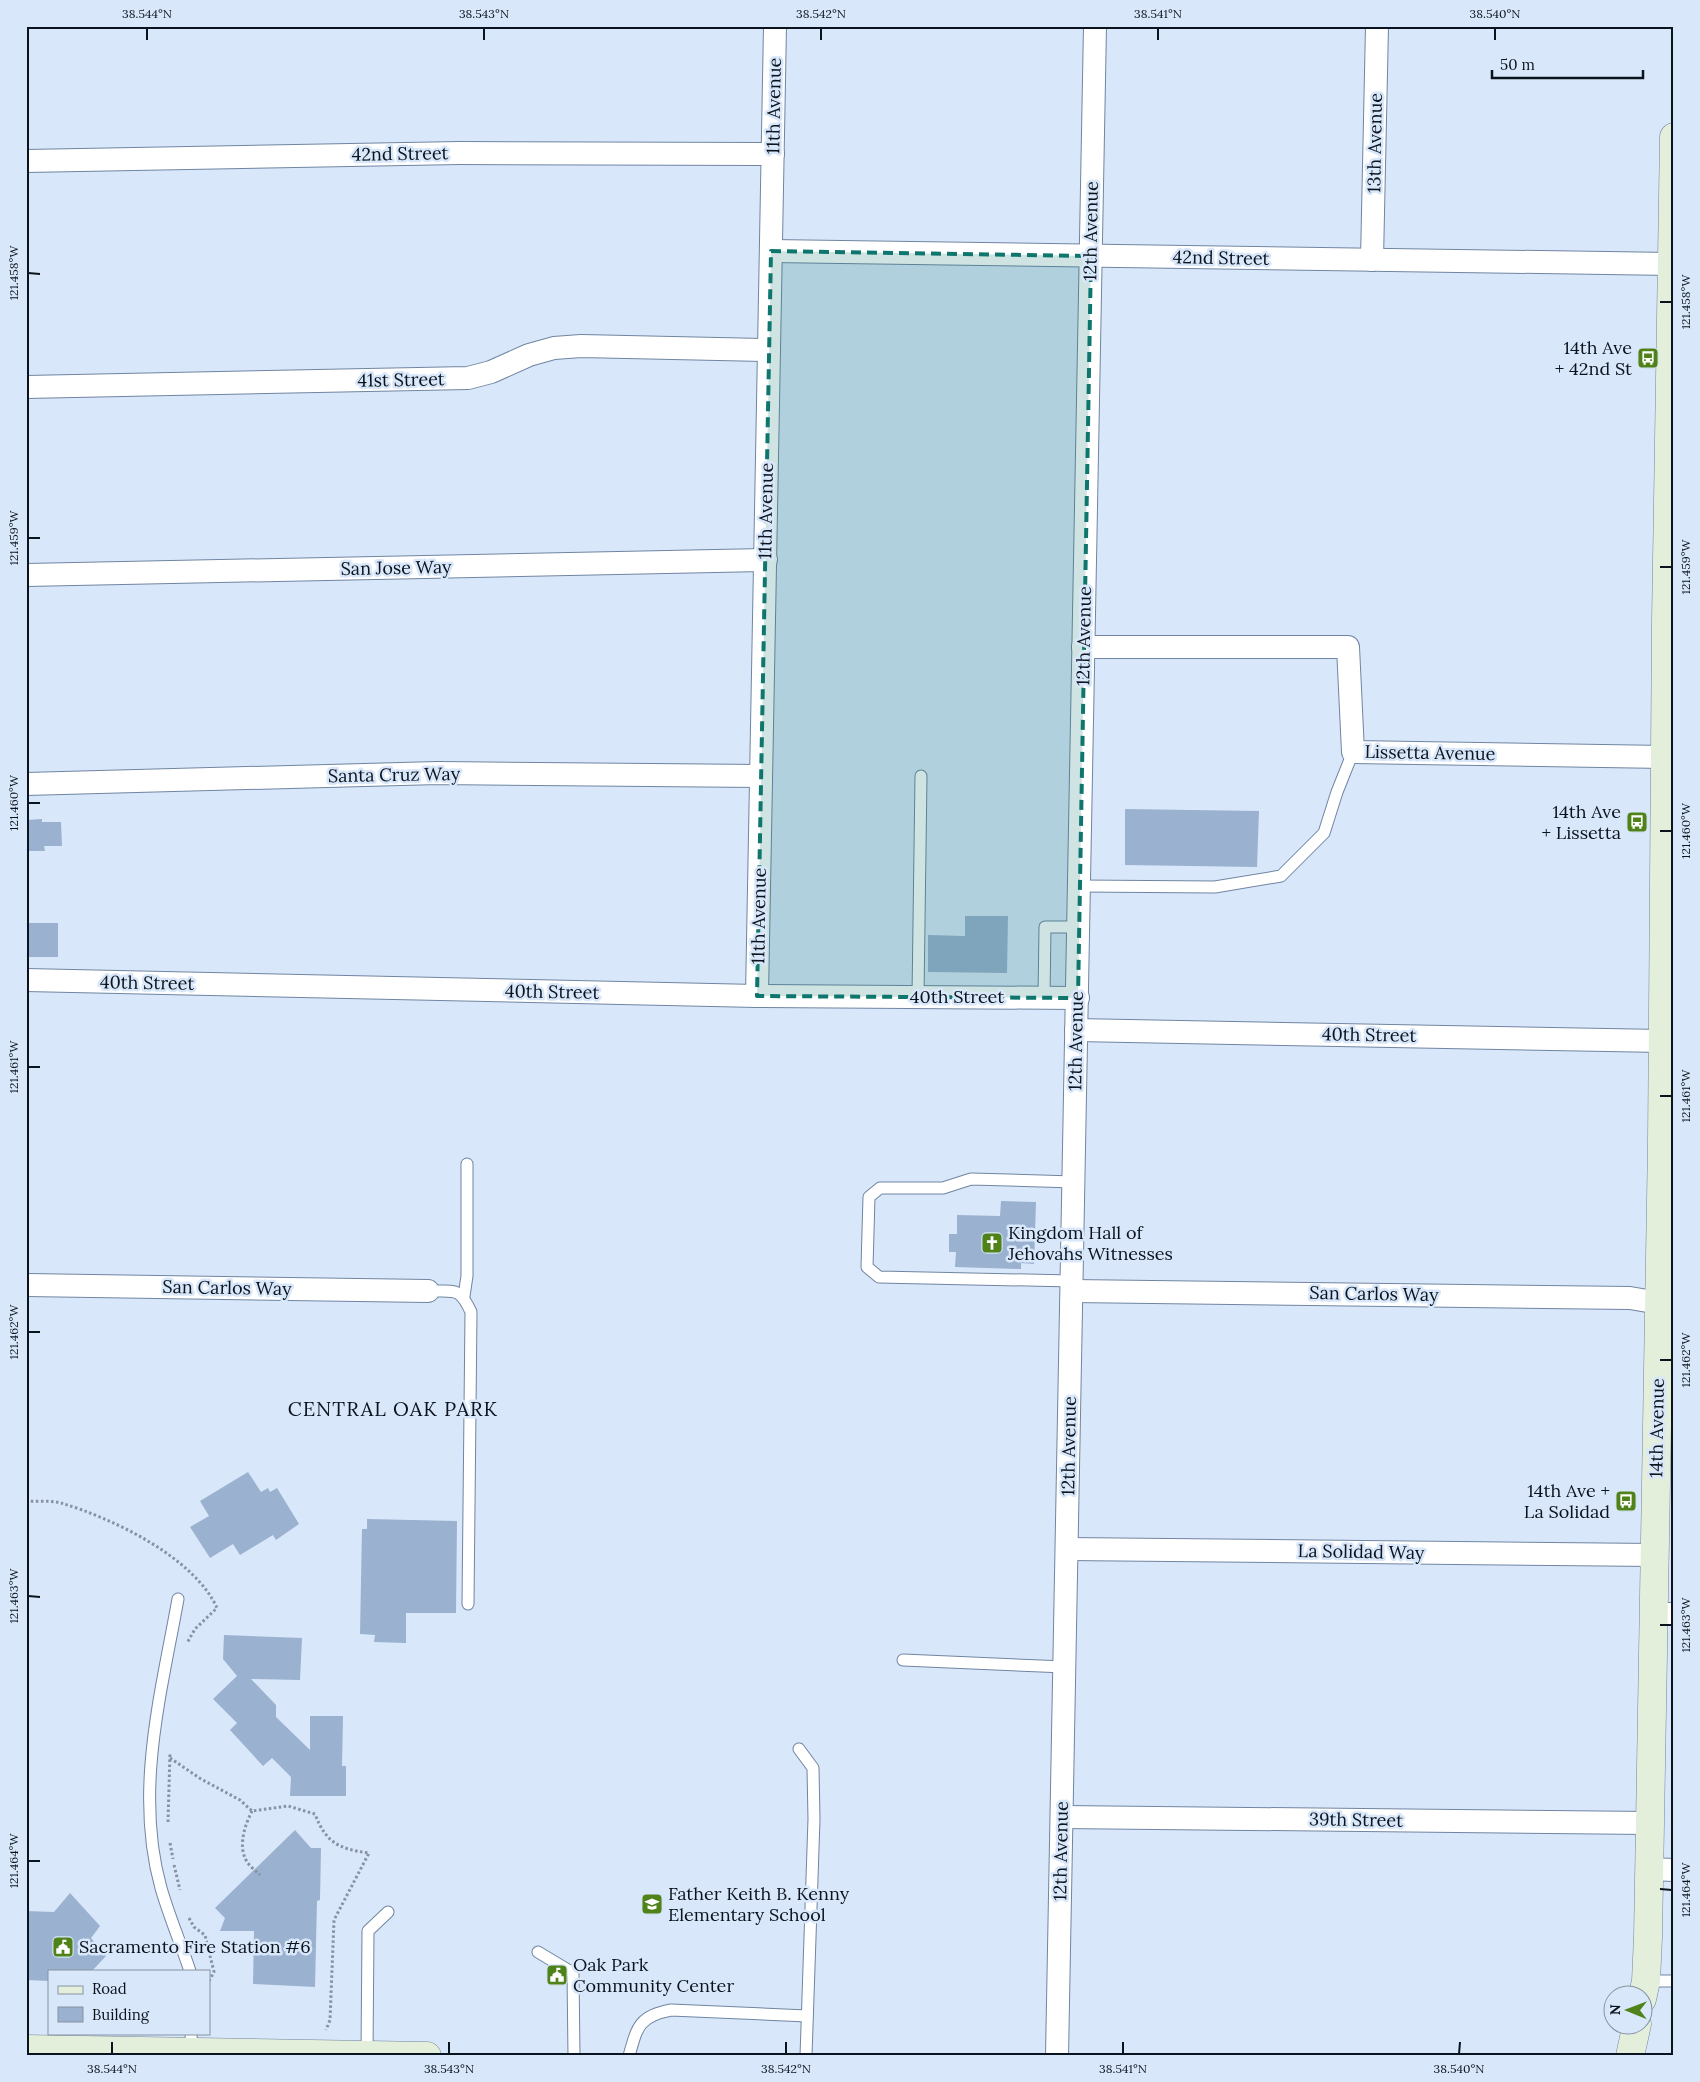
<svg xmlns="http://www.w3.org/2000/svg" width="1700" height="2082" font-family="Lora,serif">
  <style>
    .building { fill: #9ab1cf }
    .lines { fill: none; stroke-linecap: round; stroke-linejoin: round }
    .lane-casing { stroke: #7085a1; stroke-width: 13 }
    .street-casing { stroke: #7085a1; stroke-width: 24 }
    .secondary-casing { stroke: #7085a1; stroke-width: 29 }
    .path { stroke: #8793a2; stroke-width: 3; stroke-dasharray: 2.5 2.5; stroke-linecap: butt }
    .lane { stroke: #fff; stroke-width: 11 }
    .street { stroke: #fff; stroke-width: 22 }
    .secondary { stroke: #e3eedb; stroke-width: 28 }
    .marked { fill: #0f766e; fill-opacity: 0.2; stroke: #0f766e; stroke-width: 4; stroke-dasharray: 10 6; stroke-linejoin: round }
    .ticks { fill: none; stroke: #0b141e; stroke-width: 2 }
    .labels { text-anchor: middle; stroke-width: 5; stroke-linejoin: round; paint-order: stroke }
    .street-label { font-size: 18px; fill: #0b141e; stroke: #d9e7fa }
    .poi-label { font-size: 18px; fill: #0b141e; stroke: #d9e7fa; text-anchor: start }
    .quarter-label { font-size: 20px; letter-spacing: 1px; fill: #0b141e; stroke: #d9e7fa }
    .neatline { fill: none; stroke: #0b141e; stroke-width: 2 }
    .ticks-label { font-size: 12px; text-anchor: middle; fill: #0b141e }
  </style>
  <rect width="100%" height="100%" fill="#d9e7fa"/>
  <g class="building">
    <path d="M 1125,809 L 1259,811 L 1257,867 L 1125,865 Z"/>
    <path d="M 42,819 L 42,822 L 61,822 L 62,846 L 44,846 L 45,851 L 26,851 L 26,820 Z"/>
    <path d="M 965,916 L 1008,916 L 1007,973 L 928,972 L 928,935 L 965,936 Z"/>
    <rect x="26" y="923" width="32" height="34"/>
    <path d="M 1001,1201 L 1036,1202 L 1034,1264 L 1021,1263 L 1021,1269 L 955,1267 L 956,1252 L 949,1252 L 949,1234 L 957,1234 L 957,1215 L 1000,1216 Z"/>
    <path d="M 248,1472 L 261,1492 L 268,1488 L 270,1492 L 277,1488 L 299,1524 L 276,1540 L 273,1535 L 240,1555 L 233,1544 L 210,1558 L 190,1527 L 209,1516 L 200,1501 Z"/>
    <path d="M 367,1519 L 457,1521 L 456,1613 L 406,1613 L 406,1643 L 374,1642 L 375,1635 L 360,1634 L 362,1529 L 367,1529 Z"/>
    <path d="M 224,1635 L 302,1638 L 300,1680 L 251,1679 L 276,1705 L 276,1717 L 310,1750 L 310,1716 L 343,1716 L 342,1766 L 346,1766 L 346,1796 L 290,1796 L 291,1777 L 272,1758 L 263,1766 L 230,1730 L 237,1723 L 213,1699 L 237,1676 L 223,1659 Z"/>
    <path d="M 295,1830 L 311,1848 L 321,1848 L 320,1900 L 317,1901 L 315,1987 L 253,1984 L 254,1931 L 220,1931 L 225,1918 L 215,1908 Z"/>
    <path d="M 70,1893 L 100,1926 L 91,1938 L 106,1956 L 92,1971 L 49,1971 L 49,1981 L 26,1980 L 26,1911 L 54,1912 Z"/>
  </g>
  <g class="lines">
    <g class="lane-casing">
      <g id="lane">
        <path d="M 1080,886 L 1215,887 L 1281,876 L 1324,833 L 1337,792 L 1353,752"/>
        <path d="M 918,996 L 921,776"/>
        <path d="M 1044,997 L 1045,927 L 1079,927"/>
        <path d="M 1072,1281 L 879,1277 L 867,1267 L 869,1197 L 880,1188 L 943,1188 L 971,1179 L 1074,1182"/>
        <path d="M 428,1291 C 455,1292 459,1286 471,1312 L 468,1604"/>
        <path d="M 464,1296 L 467,1276 L 467,1164"/>
        <path d="M 178,1599 C 161,1694 134,1792 161,1888 C 169,1916 181,1944 190,1971"/>
        <path d="M 903,1660 L 1065,1667"/>
        <path d="M 799,1749 L 813,1768 L 814,1819 L 806,2056"/>
        <path d="M 538,1952 L 573,1973 L 574,2056"/>
        <path d="M 1646,1981 L 1674,1981"/>
        <path d="M 191,2033 L 192,2052"/>
        <path d="M 367,2054 L 368,1931 L 388,1912"/>
        <path d="M 629,2056 C 637,2027 639,2016 671,2010 L 807,2016"/>
      </g>
    </g>
    <g class="street-casing">
      <g id="street">
        <path d="M 26,161 L 460,153 L 773,154"/>
        <path d="M 771,251 L 1672,264"/>
        <path d="M 1372,260 L 1377,26"/>
        <path d="M 26,387 L 468,378 L 491,372 L 529,355 L 554,348 L 581,346 L 769,350"/>
        <path d="M 26,575 L 766,560"/>
        <path d="M 1083,647 L 1348,647 L 1353,752 L 1665,757"/>
        <path d="M 26,784 L 438,773 L 761,776"/>
        <path d="M 26,980 L 757,996 L 1078,998"/>
        <path d="M 757,996 L 775,26"/>
        <path d="M 1076,1030 L 1662,1041"/>
        <path d="M 26,1285 L 428,1291"/>
        <path d="M 1072,1291 L 1630,1298 L 1659,1303 L 1674,1310"/>
        <path d="M 1067,1549 L 1655,1555"/>
        <path d="M 1654,1614 L 1674,1614"/>
        <path d="M 1062,1817 L 1650,1823"/>
        <path d="M 1649,1869 L 1674,1870"/>
        <path d="M 1057,2056 L 1095,26"/>
      </g>
    </g>
    <g class="secondary-casing">
      <g id="secondary">
        <path d="M 1642,1999 L 1646,1981 L 1648,1937 L 1662,1143 L 1666,621 L 1674,137"/>
        <path d="M 26,2049 L 427,2056"/>
        <path d="M 1630,2056 L 1637,2024"/>
      </g>
    </g>
    <g class="path">
      <path d="M 26,1501 C 37,1502 50,1500 61,1503 C 112,1518 194,1557 217,1608 L 195,1629 L 187,1643"/>
      <path d="M 170,1758 L 201,1779 L 240,1800 L 252,1811 L 288,1806 L 315,1814 C 326,1843 339,1849 369,1853 L 334,1920 L 330,2020 L 326,2030"/>
      <path d="M 252,1811 C 245,1825 238,1845 246,1860 C 249,1866 256,1871 260,1875"/>
      <path d="M 168,1822 L 170,1753"/>
      <path d="M 170,1843 L 173,1859"/>
      <path d="M 174,1865 L 180,1890"/>
      <path d="M 189,1918 L 194,1927 L 205,1935 L 214,1972 L 209,1981"/>
    </g>
    <use href="#lane" class="lane"/>
    <use href="#street" class="street"/>
    <use href="#secondary" class="secondary"/>
  </g>
  <path class="marked" d="M 771,251 L 1091,256 L 1078,998 L 757,996 Z"/>
  <path class="ticks" d="M 147,40 L 147,28M 484,40 L 484,28M 821,40 L 821,28M 1158,40 L 1158,28M 1495,40 L 1495,28M 28,273 L 40,274M 1660,302 L 1672,302M 28,538 L 40,538M 1660,567 L 1672,567M 28,803 L 40,803M 1660,831 L 1672,831M 28,1067 L 40,1067M 1660,1096 L 1672,1096M 28,1332 L 40,1332M 1660,1360 L 1672,1360M 28,1596 L 40,1597M 1660,1625 L 1672,1625M 28,1861 L 40,1861M 1660,1889 L 1672,1890M 112,2054 L 112,2042M 449,2054 L 449,2042M 786,2054 L 786,2042M 1123,2054 L 1123,2042M 1459,2054 L 1460,2042"/>
  <defs>
    <g id="bus-square" transform="scale(1.125)"><rect x="-9" y="-9" width="18" height="18" rx="4" fill="#4f831a" stroke="#d9e7fa"/><path d="M-5-6H5V4H4V6H2V4H-2V6H-4V4H-5ZM-3.5-4V0h7V-4ZM-3.5 1.2v1.5H-2V1.2ZM2 1.2v1.5H3.5V1.2Z" fill="#fff"/></g>
    <g id="church-square" transform="scale(1.125)"><rect x="-9" y="-9" width="18" height="18" rx="4" fill="#4f831a" stroke="#d9e7fa"/><path d="M-1.2-6h2.4v3.5h3.3v2.4h-3.3V6h-2.4V-.1h-3.3v-2.4h3.3Z" fill="#fff"/></g>
    <g id="school-square" transform="scale(1.125)"><rect x="-9" y="-9" width="18" height="18" rx="4" fill="#4f831a" stroke="#d9e7fa"/><path d="M0-5L7-2L0 1L-7-2ZM-4 1L0 2.5L4 1V4Q0 6-4 4Z" fill="#fff"/></g>
    <g id="civic-square" transform="scale(1.125)"><rect x="-9" y="-9" width="18" height="18" rx="4" fill="#4f831a" stroke="#d9e7fa"/><path d="M-.6-6.5H3V-4.5H.6V-3L4-1V1h2V6H-6V1h2V-1L-.6-3ZM-1.2 2.5V6h2.4V2.5Z" fill="#fff"/></g>
  </defs>
  <g fill-rule="evenodd">
    <use href="#bus-square" x="1648" y="358"/>
    <use href="#bus-square" x="1637" y="822"/>
    <use href="#church-square" x="992" y="1243"/>
    <use href="#bus-square" x="1626" y="1501"/>
    <use href="#school-square" x="652" y="1904"/>
    <use href="#civic-square" x="63" y="1947"/>
    <use href="#civic-square" x="557" y="1975"/>
  </g>
  <g class="labels">
    <g class="street-label">
      <text transform="translate(774 106) rotate(-89)" y="6">11th Avenue</text>
      <text transform="translate(1375 143) rotate(-89)" y="6">13th Avenue</text>
      <text transform="translate(400 154) rotate(-1)" y="6">42nd Street</text>
      <text transform="translate(1091 231) rotate(-89)" y="6">12th Avenue</text>
      <text transform="translate(1221 258) rotate(1)" y="6">42nd Street</text>
      <text transform="translate(401 380) rotate(-1)" y="6">41st Street</text>
      <text transform="translate(766 511) rotate(-89)" y="6">11th Avenue</text>
      <text transform="translate(396 568) rotate(-1)" y="6">San Jose Way</text>
      <text transform="translate(1084 636) rotate(-89)" y="6">12th Avenue</text>
      <text transform="translate(1430 753) rotate(1)" y="6">Lissetta Avenue</text>
      <text transform="translate(394 775) rotate(-1)" y="6">Santa Cruz Way</text>
      <text transform="translate(759 916) rotate(-89)" y="6">11th Avenue</text>
      <text transform="translate(147 983) rotate(1)" y="6">40th Street</text>
      <text transform="translate(552 992) rotate(1)" y="6">40th Street</text>
      <text x="957" y="1003">40th Street</text>
      <text transform="translate(1369 1035) rotate(1)" y="6">40th Street</text>
      <text transform="translate(1076 1041) rotate(-89)" y="6">12th Avenue</text>
      <text transform="translate(227 1288) rotate(1)" y="6">San Carlos Way</text>
      <text transform="translate(1374 1294) rotate(1)" y="6">San Carlos Way</text>
      <text transform="translate(1657 1428) rotate(-89)" y="6">14th Avenue</text>
      <text transform="translate(1069 1446) rotate(-89)" y="6">12th Avenue</text>
      <text transform="translate(1361 1552) rotate(1)" y="6">La Solidad Way</text>
      <text transform="translate(1356 1820) rotate(1)" y="6">39th Street</text>
      <text transform="translate(1061 1851) rotate(-89)" y="6">12th Avenue</text>
    </g>
    <g class="poi-label">
      <text x="1632" y="354" text-anchor="end">14th Ave<tspan x="1632" dy="21">+ 42nd St</tspan></text>
      <text x="1621" y="818" text-anchor="end">14th Ave<tspan x="1621" dy="21">+ Lissetta</tspan></text>
      <text x="1008" y="1239">Kingdom Hall of<tspan x="1008" dy="21">Jehovahs Witnesses</tspan></text>
      <text x="1610" y="1497" text-anchor="end">14th Ave +<tspan x="1610" dy="21">La Solidad</tspan></text>
      <text x="668" y="1900">Father Keith B. Kenny<tspan x="668" dy="21">Elementary School</tspan></text>
      <text x="79" y="1953">Sacramento Fire Station #6</text>
      <text x="573" y="1971">Oak Park<tspan x="573" dy="21">Community Center</tspan></text>
    </g>
    <g class="quarter-label">
      <text x="393" y="1416">CENTRAL OAK PARK</text>
    </g>
  </g>
  <rect width="1700" height="2082" fill="none" stroke="#d9e7fa" stroke-width="55"/>
  <rect x="48" y="1970" width="162" height="65" fill="#d9e7fa" stroke="#8793a2"/>
  <rect x="58" y="1986" width="25" height="8" fill="#e3eedb" stroke="#8793a2"/>
  <text x="92" y="1994" font-size="15" fill="#0b141e">Road</text>
  <rect x="58" y="2007" width="25" height="15" fill="#9ab1cf" stroke="#8793a2"/>
  <text x="92" y="2020" font-size="15" fill="#0b141e">Building</text>
  <g transform="translate(1628 2010) rotate(271)"><circle r="24" fill="#d9e7fa" stroke="#8793a2"/>
  <path d="M0-4L9 19L0 12L-9 19Z" fill="#4f831a"/>
  <text y="-8" font-size="14" font-weight="bold" text-anchor="middle" fill="#0b141e">N</text>
  </g>
  <path d="M1492 70v8h151v-8" fill="none" stroke="#0b141e" stroke-width="2.5"/>
  <text x="1500" y="70" font-size="15" fill="#0b141e" stroke="#d9e7fa" stroke-width="4" paint-order="stroke">50 m</text>
  <rect x="28" y="28" width="1644" height="2026" class="neatline"/>
  <g class="ticks-label">
    <text x="147" y="18">38.544°N</text>
    <text x="484" y="18">38.543°N</text>
    <text x="821" y="18">38.542°N</text>
    <text x="1158" y="18">38.541°N</text>
    <text x="1495" y="18">38.540°N</text>
    <text transform="translate(14 273) rotate(-90)" y="4">121.458°W</text>
    <text transform="translate(1686 302) rotate(-90)" y="4">121.458°W</text>
    <text transform="translate(14 538) rotate(-90)" y="4">121.459°W</text>
    <text transform="translate(1686 567) rotate(-90)" y="4">121.459°W</text>
    <text transform="translate(14 803) rotate(-90)" y="4">121.460°W</text>
    <text transform="translate(1686 831) rotate(-90)" y="4">121.460°W</text>
    <text transform="translate(14 1067) rotate(-90)" y="4">121.461°W</text>
    <text transform="translate(1686 1096) rotate(-90)" y="4">121.461°W</text>
    <text transform="translate(14 1332) rotate(-90)" y="4">121.462°W</text>
    <text transform="translate(1686 1360) rotate(-90)" y="4">121.462°W</text>
    <text transform="translate(14 1596) rotate(-90)" y="4">121.463°W</text>
    <text transform="translate(1686 1625) rotate(-90)" y="4">121.463°W</text>
    <text transform="translate(14 1861) rotate(-90)" y="4">121.464°W</text>
    <text transform="translate(1686 1890) rotate(-90)" y="4">121.464°W</text>
    <text x="112" y="2073">38.544°N</text>
    <text x="449" y="2073">38.543°N</text>
    <text x="786" y="2073">38.542°N</text>
    <text x="1123" y="2073">38.541°N</text>
    <text x="1459" y="2073">38.540°N</text>
  </g>
</svg>
